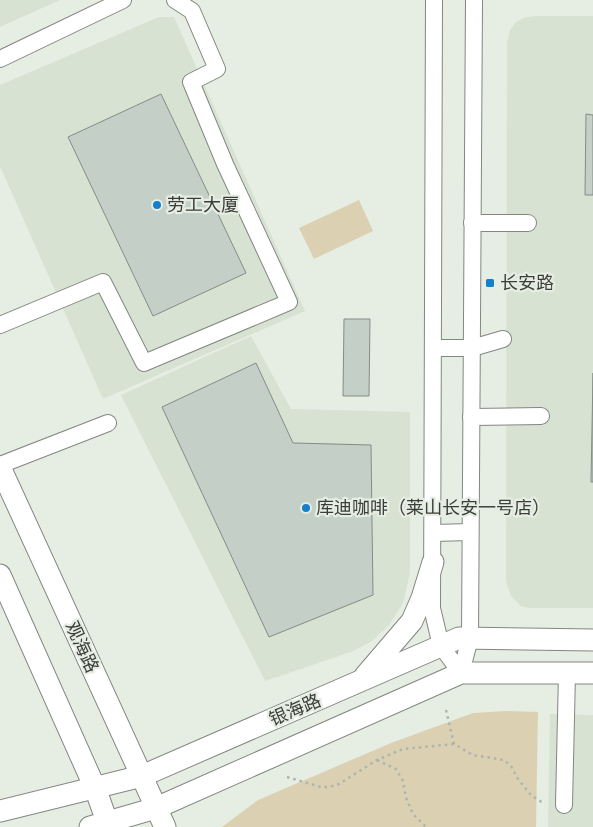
<svg xmlns="http://www.w3.org/2000/svg" width="593" height="827" font-family="Lato,'Noto Sans SC',sans-serif">
  <style>
    .built { fill: #d7e2d2 }
    .green { fill: #dbd1b2 }
    .building { fill: #c4cfc8; stroke: #838d86 }
    .lines { fill: none; stroke-linecap: round; stroke-linejoin: round }
    .minor-casing { stroke: #828880; stroke-width: 18 }
    .major-casing { stroke: #828880; stroke-width: 23 }
    .path { stroke: #afb4ac; stroke-width: 2.5; stroke-dasharray: 2.5 4; stroke-linecap: butt }
    .minor { stroke: #fff; stroke-width: 16 }
    .major { stroke: #fff; stroke-width: 21 }
    .poi-dot { fill: #167fca; stroke: #e6ede3; stroke-width: 2 }
    .labels { text-anchor: middle; stroke-width: 4.5; stroke-linejoin: round; paint-order: stroke }
    .poi-label { font-size: 18px; fill: #3b3d39; stroke: #e6ede3; text-anchor: start }
    .street-label { font-size: 18px; fill: #3b3d39; stroke: #e6ede3 }
  </style>
  <rect width="100%" height="100%" fill="#e6ede3"/>
  <g class="built">
    <path d="M 0,0 L 60,0 L 0,27 Z"/>
    <path d="M 534,16 L 593,16 L 593,608 L 528,608 L 521,606 L 511,596 L 506,581 L 507,43 L 510,30 L 516,22 L 524,18 Z"/>
    <path d="M 159,17 L 174,17 L 305,311 L 103,399 L 0,166 L 0,85 Z"/>
    <path d="M 251,336 L 291,409 L 410,412 L 410,573 L 403,603 L 389,625 L 372,641 L 351,652 L 265,681 L 121,395 Z"/>
    <path d="M 550,714 L 593,715 L 593,827 L 548,827 Z"/>
  </g>
  <g class="green">
    <path d="M 359,200 L 373,231 L 314,259 L 299,228 Z"/>
    <path d="M 506,711 L 538,712 L 536,827 L 222,827 L 258,800 L 391,743 L 473,713 Z"/>
  </g>
  <g class="building">
    <path d="M 161,94 L 246,273 L 153,316 L 68,137 Z"/>
    <path d="M 586,114 L 593,115 L 593,195 L 585,195 Z"/>
    <path d="M 344,319 L 370,319 L 369,396 L 343,396 Z"/>
    <path d="M 256,363 L 293,443 L 371,445 L 373,595 L 269,637 L 162,407 Z"/>
    <path d="M 593,373 L 593,482 L 591,482 Z"/>
  </g>
  <g class="lines">
    <g class="minor-casing">
      <g id="minor">
        <path d="M 434,0 L 432,608 L 441,646 L 461,673"/>
        <path d="M 0,59 L 123,0"/>
        <path d="M 472,223 L 528,223"/>
        <path d="M 0,325 L 103,282 L 144,363 L 289,302 L 225,164 L 191,82 L 217,69 L 192,11 L 175,0"/>
        <path d="M 433,348 L 472,348 L 503,339"/>
        <path d="M 471,417 L 541,416"/>
        <path d="M 0,465 L 108,423"/>
        <path d="M 433,533 L 470,532"/>
        <path d="M 461,673 L 470,638 L 474,0"/>
        <path d="M 564,805 L 567,673"/>
      </g>
    </g>
    <g class="major-casing">
      <g id="major">
        <path d="M 0,467 L 165,827"/>
        <path d="M 0,575 L 95,788 L 109,827"/>
        <path d="M 365,676 L 412,621 L 422,598 L 433,562"/>
        <path d="M 0,811 L 142,776 L 459,638 L 593,640"/>
        <path d="M 90,827 L 156,808 L 461,673 L 593,673"/>
      </g>
    </g>
    <g class="path">
      <path d="M 446,710 L 454,744 L 473,755 L 504,760 L 511,766 L 518,779 L 531,795 L 543,803"/>
      <path d="M 377,760 L 396,769 L 403,781 L 406,798 L 413,814 L 426,827"/>
      <path d="M 287,777 L 321,787 L 329,787 L 339,784 L 377,760 L 403,749 L 454,744"/>
    </g>
    <use href="#minor" class="minor"/>
    <use href="#major" class="major"/>
  </g>
  <g class="poi-dot">
    <circle cx="157" cy="205" r="5"/>
    <rect x="485" y="278" width="10" height="10" rx="2.5"/>
    <circle cx="306" cy="508" r="5"/>
  </g>
  <g class="labels">
    <g class="poi-label">
      <text x="167" y="211">劳工大厦</text>
      <text x="500" y="289">长安路</text>
      <text x="316" y="514">库迪咖啡（莱山长安一号店）</text>
    </g>
    <g class="street-label">
      <text transform="translate(82 647) rotate(65)" y="6">观海路</text>
      <text transform="translate(295 710) rotate(-23)" y="6">银海路</text>
    </g>
  </g>
</svg>
